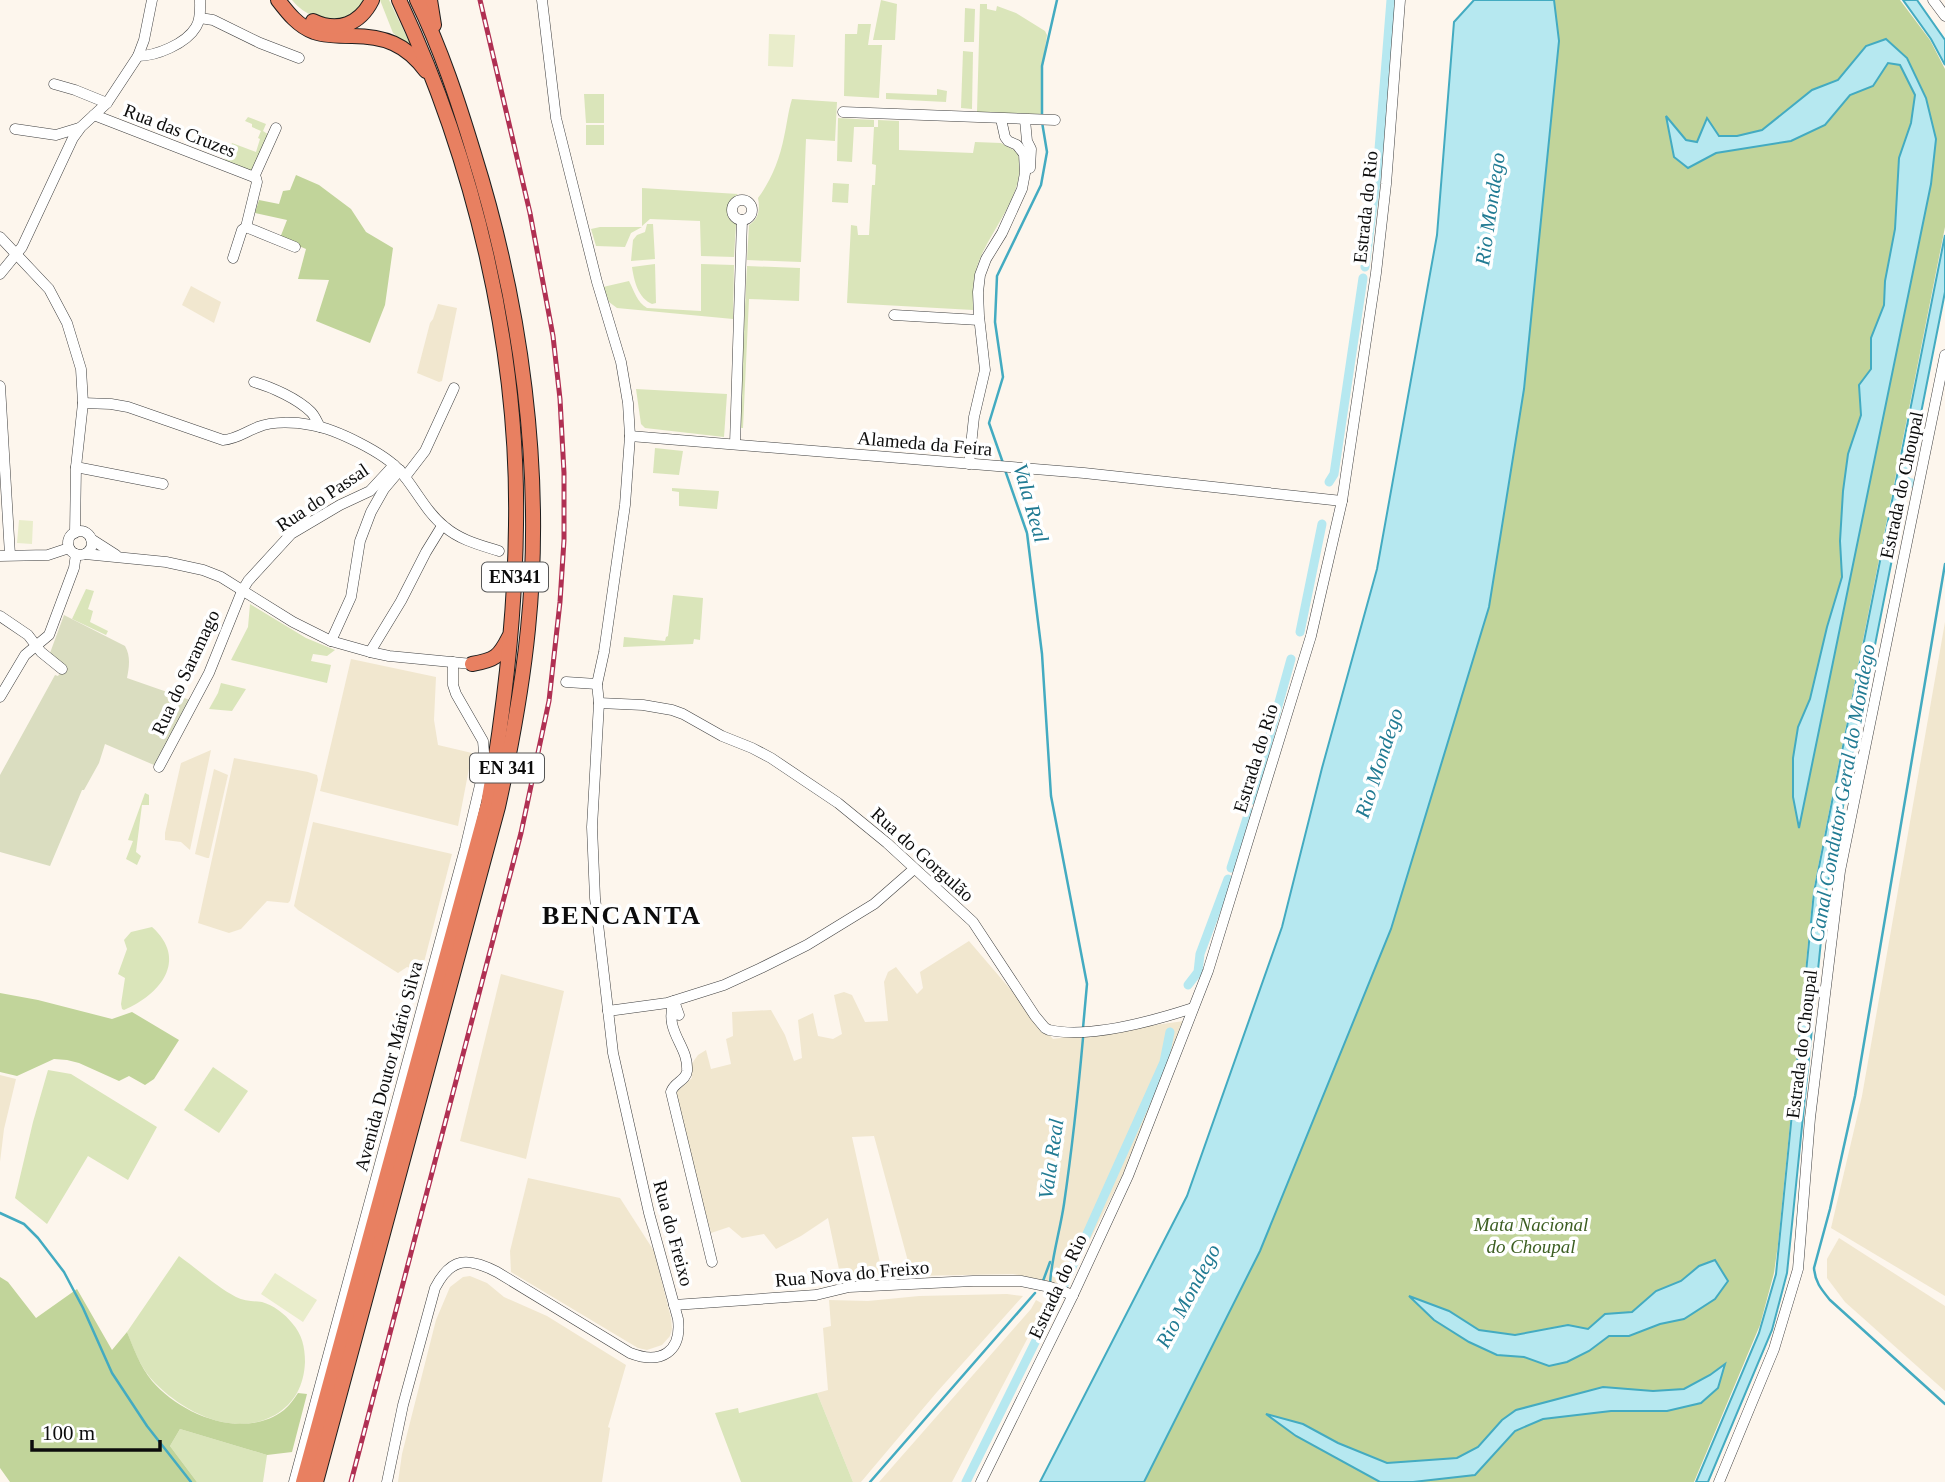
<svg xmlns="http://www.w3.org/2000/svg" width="1945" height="1482" font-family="'Times New Roman',serif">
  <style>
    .farmland { fill: #f1e7cf }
    .green { fill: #dae5ba }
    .forest { fill: #c1d49a }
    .cemetery { fill: #daddc0 }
    .pitch { fill: #e9edcb }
    .water { fill: #b6e8f0; stroke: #43abc1; stroke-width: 2 }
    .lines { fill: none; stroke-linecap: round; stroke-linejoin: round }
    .stream { stroke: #43abc1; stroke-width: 2.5 }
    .canal { stroke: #b6e8f0; stroke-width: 9 }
    .minor-casing { stroke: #3f3f3f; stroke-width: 11 }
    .highway-casing { stroke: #1d1d1d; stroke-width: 16 }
    .minor { stroke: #fff; stroke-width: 10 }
    .highway { stroke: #e88061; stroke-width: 14 }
    .rail-casing { stroke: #b03053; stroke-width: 5 }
    .rail { stroke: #fff; stroke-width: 2.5; stroke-dasharray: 8; stroke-linecap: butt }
    .labels { text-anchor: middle; stroke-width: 7; stroke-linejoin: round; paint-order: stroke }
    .shield { fill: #fff; stroke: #555; stroke-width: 2 }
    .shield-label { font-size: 18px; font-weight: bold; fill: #0c0c0c }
    .street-label { font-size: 19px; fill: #0c0c0c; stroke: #fff }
    .park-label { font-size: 19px; font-style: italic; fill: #3c5e22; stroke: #fff }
    .water-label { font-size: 21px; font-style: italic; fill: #217b93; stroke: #fff }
    .district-label { font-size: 26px; font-weight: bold; letter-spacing: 2px; fill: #0c0c0c; stroke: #fff }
  </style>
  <rect width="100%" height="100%" fill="#fdf6ed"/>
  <g class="farmland">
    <path d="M 191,286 L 221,302 L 214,323 L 182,305 Z"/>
    <path d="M 438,304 L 457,308 L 442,381 L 439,382 L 417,373 L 430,323 L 433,319 Z"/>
    <path d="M 1945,622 L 1945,1296 L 1831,1228 L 1862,1096 Z"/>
    <path d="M 351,659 L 436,677 L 434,720 L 438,745 L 472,753 L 458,826 L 320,791 Z"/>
    <path d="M 211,750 L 190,850 L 181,842 L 165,840 L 165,833 L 181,763 Z"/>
    <path d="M 234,758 L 308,772 L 317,775 L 318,780 L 290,901 L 288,903 L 267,901 L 241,929 L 229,933 L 198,923 Z"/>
    <path d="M 214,769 L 228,775 L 209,858 L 207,858 L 195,854 Z"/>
    <path d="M 313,822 L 452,854 L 422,970 L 407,967 L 398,973 L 298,910 L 294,906 Z"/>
    <path d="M 969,941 L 1053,1039 L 1184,1021 L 1125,1170 L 1066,1288 L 1038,1279 L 1013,1274 L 912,1276 L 874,1136 L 852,1137 L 883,1276 L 840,1274 L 828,1218 L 801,1236 L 776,1249 L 764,1234 L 742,1238 L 729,1227 L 711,1233 L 674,1094 L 692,1078 L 690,1066 L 698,1055 L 706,1050 L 711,1069 L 731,1064 L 726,1039 L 733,1036 L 732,1012 L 771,1010 L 785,1035 L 794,1061 L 802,1058 L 798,1020 L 813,1013 L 818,1036 L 833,1039 L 842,1034 L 834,995 L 844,992 L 852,995 L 865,1022 L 888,1021 L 884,982 L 888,972 L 896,967 L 917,994 L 923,988 L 920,972 Z"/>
    <path d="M 501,974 L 564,991 L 526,1159 L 460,1141 Z"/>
    <path d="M 0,1075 L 16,1079 L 4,1129 L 0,1162 Z"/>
    <path d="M 528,1178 L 620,1198 L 654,1251 L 671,1318 L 672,1329 L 670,1336 L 662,1345 L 647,1350 L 638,1348 L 511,1272 L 510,1251 Z"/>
    <path d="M 1839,1238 L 1945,1306 L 1945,1391 L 1845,1302 L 1827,1278 L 1827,1259 Z"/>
    <path d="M 470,1276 L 487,1283 L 504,1297 L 547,1316 L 626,1365 L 608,1427 L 610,1428 L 602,1482 L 398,1482 L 402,1454 L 436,1320 L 450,1287 L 463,1277 Z"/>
    <path d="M 1007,1294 L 1023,1296 L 937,1392 L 861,1482 L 853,1482 L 817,1393 L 828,1390 L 823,1328 L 831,1326 L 829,1300 L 868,1301 L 919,1296 Z"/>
    <path d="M 1036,1300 L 1045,1305 L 952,1482 L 879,1482 L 1031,1309 Z"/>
  </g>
  <g class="green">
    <path d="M 292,0 L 366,0 L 364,4 L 343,22 C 321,19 306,17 292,0 Z"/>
    <path d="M 380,0 L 389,0 L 413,50 L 393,33 Z"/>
    <path d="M 881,0 L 897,4 L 895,40 L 873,40 Z"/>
    <path d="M 980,4 L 987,4 L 987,9 L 996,11 L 997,6 L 1016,13 L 1045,31 L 1047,35 L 1042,67 L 1041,114 L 977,112 Z"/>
    <path d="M 965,8 L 975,9 L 974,42 L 964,42 Z"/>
    <path d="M 858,24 L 871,24 L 868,45 L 882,45 L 879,98 L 844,96 L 845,34 L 857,34 Z"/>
    <path d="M 963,51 L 973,52 L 972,109 L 961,108 Z"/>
    <path d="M 937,89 L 947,91 L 946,102 L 886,99 L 886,93 L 937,95 Z"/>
    <path d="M 584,94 L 604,94 L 604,123 L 586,123 Z"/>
    <path d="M 792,99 L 837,102 L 835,141 L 806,139 L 801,262 L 747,260 L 749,225 C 759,219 760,209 758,198 C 771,181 780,158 784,137 C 787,124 788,112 792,99 Z"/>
    <path d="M 248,117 L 266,124 L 263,131 L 269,135 L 251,172 L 226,163 L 225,160 L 232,143 L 256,152 L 260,139 L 258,138 L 261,131 L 252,127 L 252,124 L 245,121 Z"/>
    <path d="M 838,118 L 874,120 L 874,127 L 878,127 L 878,120 L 899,121 L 899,150 L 973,153 L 975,142 L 1001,143 L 1017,152 C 1031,189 987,233 977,267 C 972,281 973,296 973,310 L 847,303 L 851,225 L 857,226 L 858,235 L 869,235 L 872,185 L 875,185 L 876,165 L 872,164 L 874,127 L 854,127 L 852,162 L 837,161 Z"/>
    <rect x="586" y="125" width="18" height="20"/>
    <path d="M 833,183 L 849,184 L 848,203 L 832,202 Z"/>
    <path d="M 642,188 L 738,194 C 729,200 726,209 729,219 L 736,224 L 734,257 L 701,256 L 700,221 L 650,219 L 642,226 Z"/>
    <path d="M 647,224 L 653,224 L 655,259 L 631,261 L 633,240 L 637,235 L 645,232 Z"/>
    <path d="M 600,227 L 642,227 L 631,233 L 625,247 L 596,246 L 591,229 Z"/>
    <path d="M 655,264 L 656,303 L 652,304 C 638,298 634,281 632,267 Z"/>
    <path d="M 701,264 L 734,265 L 733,319 L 617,308 L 609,302 L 603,287 L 629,281 C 634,291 637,302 647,308 L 701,311 Z"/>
    <path d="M 747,266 L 800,268 L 799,301 L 749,299 L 743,428 L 739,428 Z"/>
    <path d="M 636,389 L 727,394 L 724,437 L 645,428 L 641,424 Z"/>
    <path d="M 655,448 L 683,451 L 679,475 L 653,473 Z"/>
    <path d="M 672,488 L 719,491 L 717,509 L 679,506 L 679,492 L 672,491 Z"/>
    <path d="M 86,589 L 94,591 L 88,609 L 93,611 L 90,622 L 108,631 L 106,635 L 72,619 Z"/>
    <path d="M 673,595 L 703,598 L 700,640 L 694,639 L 693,644 L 623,647 L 624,637 L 665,641 L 666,637 L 668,636 Z"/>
    <path d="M 250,604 L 306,638 L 335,650 L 327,656 L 313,654 L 311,661 L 331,665 L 327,683 L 231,660 L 248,627 Z"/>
    <path d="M 221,683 L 246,689 L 232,711 L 209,709 L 218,693 Z"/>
    <path d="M 145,793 L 149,795 L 149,805 L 142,805 L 136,852 L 141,856 L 137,865 L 126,859 L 133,841 L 128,840 Z"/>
    <path d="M 152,927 C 189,960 160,995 124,1010 L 122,1009 L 121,1004 L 125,978 L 118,974 L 127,949 L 124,940 L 131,932 Z"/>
    <path d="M 213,1067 L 248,1091 L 219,1133 L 184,1110 Z"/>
    <path d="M 48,1070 L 71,1074 L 157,1127 L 128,1180 L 88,1156 L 47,1224 L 15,1198 L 33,1122 Z"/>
    <path d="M 179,1256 C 196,1268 217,1287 236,1297 C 244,1301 253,1301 262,1302 C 273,1305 285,1314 292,1323 C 302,1334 305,1347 305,1362 C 304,1385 295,1403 275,1415 C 234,1438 185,1413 155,1383 C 141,1369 134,1350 127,1332 Z"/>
    <path d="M 817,1393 L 853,1482 L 741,1482 L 715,1413 L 738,1408 L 739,1413 Z"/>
    <path d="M 180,1429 L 267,1455 L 263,1482 L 197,1482 L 170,1446 Z"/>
  </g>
  <g class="forest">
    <path d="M 1554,0 L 1900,0 L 1930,40 L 1945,69 L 1945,227 L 1813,892 L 1778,1244 L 1774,1273 L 1760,1325 L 1694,1482 L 1144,1482 L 1260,1251 L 1391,929 L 1489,607 L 1524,389 L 1559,41 Z"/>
    <path d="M 296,175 L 319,185 L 351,209 L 366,232 L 393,248 L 385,305 L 370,343 L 316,321 L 329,280 L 298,279 L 306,249 L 280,238 L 287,220 L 255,213 L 259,200 L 279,204 L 283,191 L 290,190 Z"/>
    <path d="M 0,993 L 38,1000 L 112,1019 L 132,1012 L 179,1040 L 154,1079 L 145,1085 L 129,1076 L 119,1081 L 79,1063 L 67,1060 L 54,1059 L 17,1076 L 0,1072 Z"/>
    <path d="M 0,1277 L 8,1282 L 36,1318 L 77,1289 L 112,1350 L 127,1332 C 134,1349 140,1366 152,1381 C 181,1415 244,1441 284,1410 C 289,1406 294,1399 298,1393 L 307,1394 L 292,1452 L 267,1455 L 180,1429 L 170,1446 L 197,1482 L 10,1482 L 0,1468 Z"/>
  </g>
  <path class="cemetery" d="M 64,615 L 125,646 C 131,657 129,667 127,678 L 190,700 L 154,765 L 105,744 L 99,763 L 84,790 L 82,790 L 50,866 L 0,852 L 0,775 L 55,675 L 58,676 L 64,666 L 50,653 Z"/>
  <g class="pitch">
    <path d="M 769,34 L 795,35 L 793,67 L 768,66 Z"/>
    <path d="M 19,520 L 33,521 L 32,544 L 17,543 Z"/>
    <path d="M 275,1273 L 317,1300 L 303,1322 L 261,1294 Z"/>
  </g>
  <g class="water">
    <path d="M 1474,0 L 1554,0 L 1559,41 L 1524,389 L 1489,607 L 1391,929 L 1260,1251 L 1144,1482 L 1040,1482 L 1187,1196 L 1282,927 L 1322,768 L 1377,569 L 1437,235 L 1454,22 Z"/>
    <path d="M 1903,0 L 1917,0 L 1945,40 L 1945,65 L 1931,39 Z"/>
    <path d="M 1886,39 L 1907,58 L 1926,98 L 1936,139 L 1931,184 L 1799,828 L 1793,797 L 1793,758 L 1798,727 L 1810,699 L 1827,627 L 1842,577 L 1840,541 L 1843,491 L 1848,454 L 1861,415 L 1859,385 L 1871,369 L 1871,338 L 1884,305 L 1885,281 L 1895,229 L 1899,158 L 1911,123 L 1915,95 L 1900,65 L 1888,63 L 1873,86 L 1850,95 L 1825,125 L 1791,141 L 1716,153 L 1688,168 L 1674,157 L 1666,116 L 1686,140 L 1697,142 L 1707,118 L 1719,136 L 1737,136 L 1762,130 L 1812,90 L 1838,80 L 1866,46 Z"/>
    <path d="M 1945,235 L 1945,292 L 1826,892 L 1787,1273 L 1772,1330 L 1708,1482 L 1696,1482 L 1759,1333 L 1776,1274 L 1814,892 Z"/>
    <path d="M 1715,1260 L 1728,1281 L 1715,1299 L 1684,1319 L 1660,1324 L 1629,1336 L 1609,1336 L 1589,1351 L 1567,1362 L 1549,1366 L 1524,1357 L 1497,1355 L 1469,1342 L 1434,1320 L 1409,1296 L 1449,1311 L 1479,1330 L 1515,1335 L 1568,1325 L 1588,1329 L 1605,1314 L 1632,1312 L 1656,1291 L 1681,1281 L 1699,1266 Z"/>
    <path d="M 1725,1364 L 1718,1388 L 1701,1403 L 1667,1411 L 1611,1411 L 1543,1419 L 1515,1431 L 1475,1475 L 1413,1482 L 1380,1482 L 1296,1436 L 1266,1414 L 1303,1424 L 1338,1443 L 1387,1463 L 1457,1458 L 1478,1447 L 1502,1420 L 1516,1410 L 1603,1387 L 1653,1391 L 1684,1389 L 1710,1375 Z"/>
  </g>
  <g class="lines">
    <g class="stream">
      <path d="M 1042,115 L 1042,66 L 1057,0"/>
      <path d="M 1003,463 L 989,423 L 1003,377 L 995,322 L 997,276 L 1041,185 L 1047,152 L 1042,122"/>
      <path d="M 1005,470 L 1027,533 L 1042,654 L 1051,796 L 1087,984 L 1083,1028"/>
      <path d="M 1945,564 L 1855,1096 L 1830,1209 L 1814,1268 C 1815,1282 1821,1289 1830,1300 L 1945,1404"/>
      <path d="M 0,1213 L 24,1224 L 38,1238 L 64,1272 L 83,1308 L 112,1373 L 147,1426 L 191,1482"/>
      <path d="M 1043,1281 L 1050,1262"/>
      <path d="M 1050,1283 C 1052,1256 1060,1231 1064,1204 C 1072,1149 1078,1094 1083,1038"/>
      <path d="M 1047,1318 L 1049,1293"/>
      <path d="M 870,1482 L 1035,1293"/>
    </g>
    <g class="canal">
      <path d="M 1365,267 L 1377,174 L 1391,0"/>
      <path d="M 1901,481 L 1912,483"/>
      <path d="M 1329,482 L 1334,474 L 1363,278"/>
      <path d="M 1300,632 L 1322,524"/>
      <path d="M 1252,800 L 1291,659"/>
      <path d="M 1231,868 L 1249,812"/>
      <path d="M 1188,985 L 1198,972 L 1200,954 L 1228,879"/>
      <path d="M 1064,1285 L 1164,1062 L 1170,1032"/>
      <path d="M 966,1482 L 1056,1300"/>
    </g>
    <g class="minor-casing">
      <g id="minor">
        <path d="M 1933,0 L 1945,16"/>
        <path d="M 200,18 L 213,20 L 260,43 L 299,58"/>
        <path d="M 138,56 C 156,56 186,44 196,27 C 201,19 200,9 200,0"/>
        <path d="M 54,84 L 75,90 L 107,103"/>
        <path d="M 843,112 L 1055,120"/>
        <path d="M 94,115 L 254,177"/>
        <path d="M 1025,120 L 1027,141 L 1031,149 L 1030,168"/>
        <path d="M 15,129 L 56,135 L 79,128"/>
        <circle cx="742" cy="210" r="10"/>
        <path d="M 246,227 L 295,247"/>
        <path d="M 0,237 L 49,289 L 67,323 L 81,369 L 83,403 L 76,467 L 75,533"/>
        <path d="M 233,258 L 242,230 L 246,227 L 257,182 L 256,178 L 254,177 L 276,128"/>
        <path d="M 0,274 L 22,247 L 73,138 L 81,127 L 107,103 L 138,56 L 144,40 L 152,0"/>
        <path d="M 894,315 L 979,320"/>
        <path d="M 254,382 C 272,387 298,399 311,412 C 315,416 317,422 320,427"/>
        <path d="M 0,386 L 10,555"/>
        <path d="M 83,403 L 111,404 L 128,407 L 223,440 C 237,439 245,432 258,427 C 273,421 295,422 311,425 C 336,429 385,453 401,472 C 416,490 427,513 445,527 C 460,540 480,545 499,551"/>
        <path d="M 630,436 L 1084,473 L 1342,501"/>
        <path d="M 735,444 L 742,220"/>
        <path d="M 969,464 L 974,417 L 985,370 L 979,316 L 978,292 L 980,275 L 986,259 L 1002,233 L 1022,189 L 1025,173 L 1024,154 L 1017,145 L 1008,141 L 1005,137 L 1001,119"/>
        <path d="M 76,467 L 163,484"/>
        <path d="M 405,477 L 425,451 L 454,388"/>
        <circle cx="80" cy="543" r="12"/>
        <path d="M 91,539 L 116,555"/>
        <path d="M 85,554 L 166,562 L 203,570 L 221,577 L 293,622 L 331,641 L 370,652 L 389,656 L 472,664"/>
        <path d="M 0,556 L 48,555 L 69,548"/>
        <path d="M 0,616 L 28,635 L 41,652 L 62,669"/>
        <path d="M 331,641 L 351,597 L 360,541 L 371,512 L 384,489 L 400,470"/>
        <path d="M 370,652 L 401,601 L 426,552 L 442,526"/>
        <path d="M 566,682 L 597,684"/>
        <path d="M 0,697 L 25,655 L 49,635 L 74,568 L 76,554"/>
        <path d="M 599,703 L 643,705 L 672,710 L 683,714 L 722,736 L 752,748 L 771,758 L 838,803 L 887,843 L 973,922 L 1035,1016 L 1045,1028 L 1049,1030 C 1090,1039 1153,1021 1193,1008"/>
        <path d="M 159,767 L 209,673 L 242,591 L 248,581 L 291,534 L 340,505 L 370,491 L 394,465"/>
        <path d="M 608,1011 L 667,1003 L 724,985 L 761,968 L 807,945 L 874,904 L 914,869"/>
        <path d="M 679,1015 L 674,1001 C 663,1032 689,1045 687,1071 C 686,1081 674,1082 671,1092 L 712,1262"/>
        <path d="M 674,1305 L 816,1295 L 849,1287 L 973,1281 L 1021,1281 L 1050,1287 L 1073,1295"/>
        <path d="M 294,1482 L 465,849 L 485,764 L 483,741 L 456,694 L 453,685 L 453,662"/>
        <path d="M 387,1482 L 403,1405 L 435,1288 C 451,1257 468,1257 497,1272 L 630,1353 C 661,1365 682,1352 678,1319 L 649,1213 L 613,1053 L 595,898 L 592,827 L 599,703 L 597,684 L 604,652 L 625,505 L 630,436 L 628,403 L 621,362 L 597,282 L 556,118 L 542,0"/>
        <path d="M 981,1482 L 1073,1295 L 1128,1176 L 1208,971 L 1311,636 L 1342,501 L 1376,273 L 1386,184 L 1400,0"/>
        <path d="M 1719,1482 L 1774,1349 L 1798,1269 L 1810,1118 L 1840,871 L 1945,355"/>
      </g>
    </g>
    <g class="highway-casing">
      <g id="highway">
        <path d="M 278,0 C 288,13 298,26 314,32 C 326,36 340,36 352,36 C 384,36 406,44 426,71"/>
        <path d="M 430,0 L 434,25"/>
        <path d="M 313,21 C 338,33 360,24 372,0"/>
        <path d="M 472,664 C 495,660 499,657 509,637"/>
        <path d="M 303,1482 L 488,804 C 504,712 515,619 516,525 C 519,348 474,160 399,0"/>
        <path d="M 316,1482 L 498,807 C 511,748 522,689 528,629 C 544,471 521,304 474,154 C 458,101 441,49 417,0"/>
      </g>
    </g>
    <use href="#minor" class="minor"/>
    <use href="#highway" class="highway"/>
    <g class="rail-casing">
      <path id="rail" d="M 351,1482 L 521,833 L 549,701 L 560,602 L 564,540 L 564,473 L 560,399 L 553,336 L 530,213 L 480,0"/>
    </g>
    <use href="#rail" class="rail"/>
  </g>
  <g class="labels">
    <g class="shield">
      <rect x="482" y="562.5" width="66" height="29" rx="5"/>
      <rect x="470" y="753.5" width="74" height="29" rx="5"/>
    </g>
    <g class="shield-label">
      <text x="515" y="583">EN341</text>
      <text x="507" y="774">EN 341</text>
    </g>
    <g class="street-label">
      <text transform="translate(180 130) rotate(21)" y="7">Rua das Cruzes</text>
      <text transform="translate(1365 207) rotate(-84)" y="7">Estrada do Rio</text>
      <text transform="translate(925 443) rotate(5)" y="7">Alameda da Feira</text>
      <text transform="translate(1901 485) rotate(-78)" y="7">Estrada do Choupal</text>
      <text transform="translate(322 497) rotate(-34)" y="7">Rua do Passal</text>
      <text transform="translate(185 672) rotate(-65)" y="7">Rua do Saramago</text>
      <text transform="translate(1255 758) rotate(-73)" y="7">Estrada do Rio</text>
      <text transform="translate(923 854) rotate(42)" y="7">Rua do Gorgulão</text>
      <text transform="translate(1801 1044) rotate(-83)" y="7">Estrada do Choupal</text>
      <text transform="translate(388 1066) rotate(-75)" y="7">Avenida Doutor Mário Silva</text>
      <text transform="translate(674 1233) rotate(75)" y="7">Rua do Freixo</text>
      <text transform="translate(852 1273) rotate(-5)" y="7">Rua Nova do Freixo</text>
      <text transform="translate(1057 1286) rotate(-65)" y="7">Estrada do Rio</text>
    </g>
    <g class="park-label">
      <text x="1531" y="1231">Mata Nacional<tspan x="1531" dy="22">do Choupal</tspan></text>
    </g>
    <g class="water-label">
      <text transform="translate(1490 209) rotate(-82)" y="7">Rio Mondego</text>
      <text transform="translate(1031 503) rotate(74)" y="7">Vala Real</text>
      <text transform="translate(1379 763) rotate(-72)" y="7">Rio Mondego</text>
      <text transform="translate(1842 793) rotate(-80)" y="7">Canal Condutor Geral do Mondego</text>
      <text transform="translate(1051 1159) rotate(-82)" y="7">Vala Real</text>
      <text transform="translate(1188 1296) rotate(-62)" y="7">Rio Mondego</text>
    </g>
    <g class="district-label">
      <text x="622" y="924">BENCANTA</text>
    </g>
  </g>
  <path d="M32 1440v10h128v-10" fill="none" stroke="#0c0c0c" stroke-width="3.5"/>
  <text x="42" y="1440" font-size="21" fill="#0c0c0c" stroke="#ffffff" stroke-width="5" paint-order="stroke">100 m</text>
</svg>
